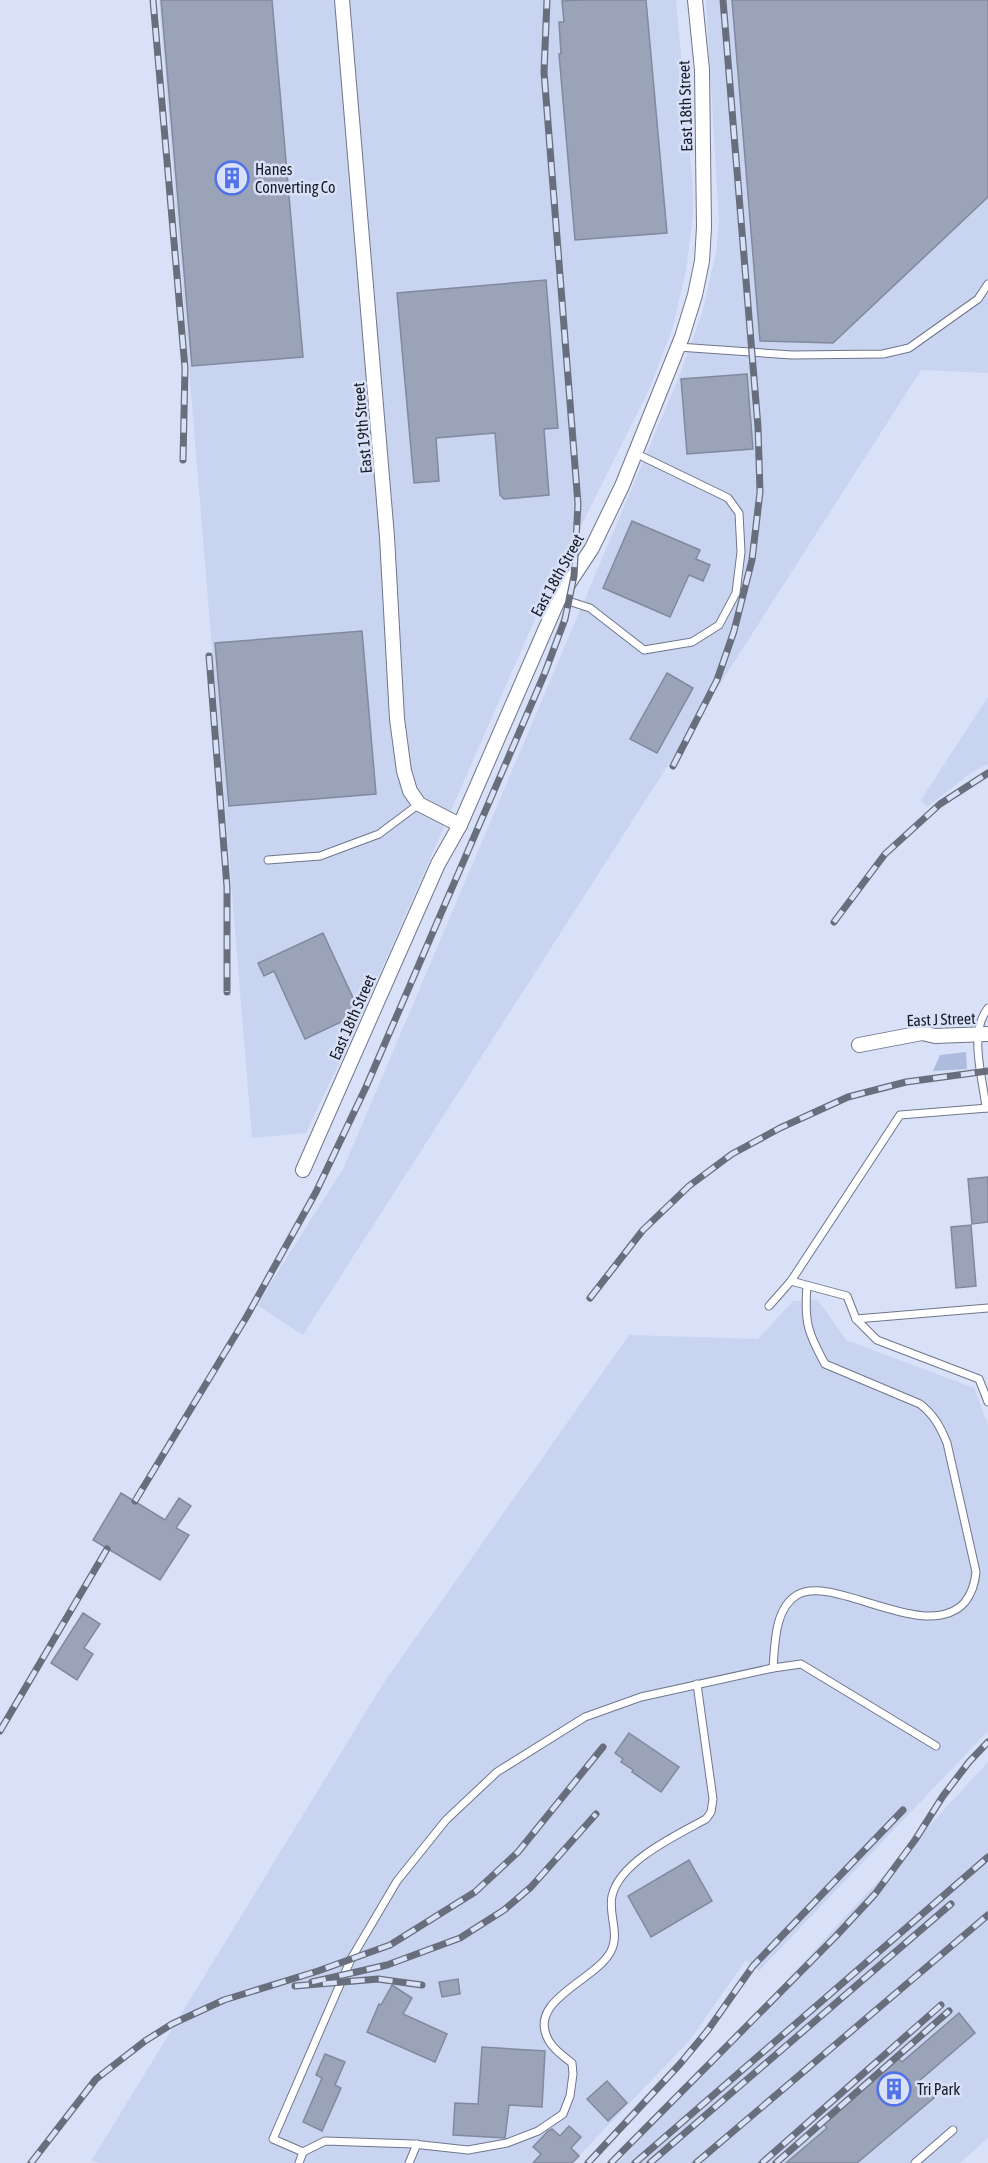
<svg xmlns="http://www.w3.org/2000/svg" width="988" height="2163" font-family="'Asap Condensed',sans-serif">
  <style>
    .built { fill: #c9d4f1 }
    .green { fill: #adbbde }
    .building { fill: #9ba3b8; stroke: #81899e; stroke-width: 1.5 }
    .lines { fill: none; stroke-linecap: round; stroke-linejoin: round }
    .lane-casing { stroke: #6e768a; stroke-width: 9 }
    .street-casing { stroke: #6e768a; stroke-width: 16 }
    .lane { stroke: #fff; stroke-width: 7 }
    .street { stroke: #fff; stroke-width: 14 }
    .rail-casing { stroke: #686e7c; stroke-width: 7 }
    .rail { stroke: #d8e1f8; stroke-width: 4.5; stroke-dasharray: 14; stroke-linecap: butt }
    .labels { text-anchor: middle; stroke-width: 5; stroke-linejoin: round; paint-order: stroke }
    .street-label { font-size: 16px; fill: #181b23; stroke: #d8e1f8 }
    .poi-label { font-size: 16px; fill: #181b23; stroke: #d8e1f8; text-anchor: start }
  </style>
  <rect width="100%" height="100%" fill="#d8e1f8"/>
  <g class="built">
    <path d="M 159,0 L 676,0 L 693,186 L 693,215 L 686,271 L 672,330 L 648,392 L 538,612 L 362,1014 L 306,1133 L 252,1138 Z"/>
    <path d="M 706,0 L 988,0 L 988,373 L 921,370 L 303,1335 L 257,1305 L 344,1167 L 679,377 L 703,310 L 716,252 L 719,223 Z"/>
    <path d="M 988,697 L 988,764 L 971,773 L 927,807 L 921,800 Z"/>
    <path d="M 818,1300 L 846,1340 L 974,1388 L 988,1425 L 988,1731 L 759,1971 L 746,1960 L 690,2040 L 572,2163 L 99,2163 L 92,2160 L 383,1684 L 629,1335 L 758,1339 L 793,1301 Z"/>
    <path d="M 988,1762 L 988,2138 L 960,2163 L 618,2163 Z"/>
  </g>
  <path class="green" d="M 966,1052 L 967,1069 L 933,1071 L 940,1055 Z"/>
  <g class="building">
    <path d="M 161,0 L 272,0 L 303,357 L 192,366 Z"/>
    <path d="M 580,0 L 646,0 L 667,233 L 575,240 L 559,54 L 561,54 L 559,22 L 564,22 L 562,1 Z"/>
    <path d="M 732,0 L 988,0 L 988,197 L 833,343 L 760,341 Z"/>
    <path d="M 546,280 L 558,428 L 544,429 L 549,495 L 504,499 L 500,495 L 495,433 L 436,438 L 439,481 L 414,483 L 397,293 Z"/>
    <path d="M 747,374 L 753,449 L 687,454 L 681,379 Z"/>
    <path d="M 632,521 L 700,550 L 696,559 L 710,565 L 703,581 L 689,575 L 670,617 L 603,588 Z"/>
    <path d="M 362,631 L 376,794 L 229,806 L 215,643 Z"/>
    <path d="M 667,673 L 693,688 L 657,753 L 630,739 Z"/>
    <path d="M 323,933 L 360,1013 L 305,1039 L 274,971 L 264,976 L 258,963 Z"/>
    <path d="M 988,1177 L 988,1222 L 972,1224 L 968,1179 Z"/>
    <path d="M 971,1225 L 976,1286 L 956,1288 L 951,1227 Z"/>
    <path d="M 121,1493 L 165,1520 L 179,1498 L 191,1506 L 176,1528 L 189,1535 L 160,1580 L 93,1540 Z"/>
    <path d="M 83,1613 L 100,1624 L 84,1648 L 93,1654 L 77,1680 L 51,1663 Z"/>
    <path d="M 629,1733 L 679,1767 L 661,1792 L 632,1772 L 633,1770 L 621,1762 L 623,1759 L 615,1753 Z"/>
    <path d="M 689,1860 L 712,1901 L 651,1937 L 628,1896 Z"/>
    <path d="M 458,1979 L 460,1994 L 442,1997 L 439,1982 Z"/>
    <path d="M 392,1985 L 412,1998 L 403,2014 L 447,2034 L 435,2062 L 367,2032 L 379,2004 L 381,2005 Z"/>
    <path d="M 959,2013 L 975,2033 L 919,2081 L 934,2098 L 857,2163 L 786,2163 L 827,2128 L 823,2123 L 898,2058 L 902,2062 Z"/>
    <path d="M 482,2047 L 545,2051 L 542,2107 L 509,2105 L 505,2138 L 453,2135 L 455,2103 L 478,2104 Z"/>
    <path d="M 325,2054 L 345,2062 L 335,2085 L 341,2088 L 322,2131 L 303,2122 L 322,2078 L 316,2075 Z"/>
    <path d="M 607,2081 L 627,2103 L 608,2121 L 587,2099 Z"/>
    <path d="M 569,2126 L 581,2137 L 571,2148 L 579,2156 L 572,2163 L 533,2163 L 541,2154 L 533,2147 L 548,2131 L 552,2129 L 560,2136 Z"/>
  </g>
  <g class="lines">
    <g class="lane-casing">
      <g id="lane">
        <path d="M 678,347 L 792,355 L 883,354 L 909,348 L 978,299 L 988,284"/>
        <path d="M 559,598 L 590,608 L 644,650 L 692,642 L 719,625 L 736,593 L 741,552 L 739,513 L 728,498 L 635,453"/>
        <path d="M 268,860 L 320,856 L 379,834 L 419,804"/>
        <path d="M 986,1108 C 983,1078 968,1033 988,1008"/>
        <path d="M 791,1281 L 847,1296 L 856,1319 L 877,1340 L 979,1379 L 988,1402"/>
        <path d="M 769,1306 L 791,1281 L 900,1115 L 988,1108"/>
        <path d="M 856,1319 L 988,1308"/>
        <path d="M 773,1668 C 775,1645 774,1609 797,1595 C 833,1573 927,1645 965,1602 C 972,1593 975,1583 976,1572 L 947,1443 C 940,1426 934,1415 920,1404 L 825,1364 C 808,1333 804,1322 807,1286"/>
        <path d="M 303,2152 L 273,2139 L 351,1959 L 397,1881 L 446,1820 L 497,1772 L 585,1717 L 641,1697 L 773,1668 L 801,1664 L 936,1746"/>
        <path d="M 299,2163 L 303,2152 L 325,2141 L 413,2144 L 468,2150 L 507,2143 L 538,2131 L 563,2114 L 570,2096 L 573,2074 L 572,2063 C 564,2057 554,2050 549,2041 C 525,2000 596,1981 611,1951 C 620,1933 608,1914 612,1896 C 620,1861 677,1835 706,1819 L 711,1812 L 713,1799 L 697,1684"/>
        <path d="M 409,2163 L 417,2144"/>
        <path d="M 915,2163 L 953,2130"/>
      </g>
    </g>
    <g class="street-casing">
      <g id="street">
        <path d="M 342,0 L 387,537 L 397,719 L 404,771 L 410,791 L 419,804 L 460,825"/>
        <path d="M 859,1045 L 922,1033 L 935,1036 L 988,1034"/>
        <path d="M 303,1170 L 438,864 L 460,825 L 559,598 L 592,548 L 622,486 L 682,337 L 695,295 L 702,261 L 704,227 L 702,70 L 695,0"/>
      </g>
    </g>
    <use href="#lane" class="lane"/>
    <use href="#street" class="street"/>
    <g class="rail-casing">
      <g id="rail">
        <path d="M 153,0 L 185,368 L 183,460"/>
        <path d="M 209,656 L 227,887 L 227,992"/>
        <path d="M 673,766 L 717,680 L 734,631 L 752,560 L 760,492 L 758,427 L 723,0"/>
        <path d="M 834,922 L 885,854 L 940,804 L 988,773"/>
        <path d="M 590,1298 L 643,1230 L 689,1186 L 732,1154 L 780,1128 L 848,1097 L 906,1082 L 988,1071"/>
        <path d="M 135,1501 L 247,1316 L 316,1192 L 366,1087 L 544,675 L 565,619 L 574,576 L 578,504 L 544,72 L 547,0"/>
        <path d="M 0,1731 L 107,1549"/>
        <path d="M 312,1982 L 387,1965 L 460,1938 L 504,1910 L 531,1887 L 596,1814"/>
        <path d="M 295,1986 L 378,1979 L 422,1985"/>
        <path d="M 31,2163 L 96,2079 L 145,2041 L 172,2024 L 224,2000 L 318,1971 L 390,1945 L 475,1892 L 518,1852 L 603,1747"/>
        <path d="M 588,2163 L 680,2064 L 708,2030 L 753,1966 L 903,1810"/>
        <path d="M 611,2163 L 837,1935 L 875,1894 L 915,1840 L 943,1796 L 969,1762 L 988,1742"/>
        <path d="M 635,2163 L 988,1857"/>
        <path d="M 650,2163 L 951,1904"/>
        <path d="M 696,2163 L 988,1915"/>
        <path d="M 762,2163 L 941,2005"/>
        <path d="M 776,2163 L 949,2011"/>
      </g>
    </g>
    <use href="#rail" class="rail"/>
  </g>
  <defs>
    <g id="building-ring" transform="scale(1.725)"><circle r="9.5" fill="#d8e1f8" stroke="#5272e7" stroke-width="1.5"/><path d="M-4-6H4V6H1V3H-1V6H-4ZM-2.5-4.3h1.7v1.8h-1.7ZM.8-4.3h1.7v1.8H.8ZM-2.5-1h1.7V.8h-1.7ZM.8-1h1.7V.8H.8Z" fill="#5272e7"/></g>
  </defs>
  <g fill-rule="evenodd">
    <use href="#building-ring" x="232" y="178"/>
    <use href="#building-ring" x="894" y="2089"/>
  </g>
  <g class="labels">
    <g class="street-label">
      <text transform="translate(685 106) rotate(-92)" y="6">East 18th Street</text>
      <text transform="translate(362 428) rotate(-95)" y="6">East 19th Street</text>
      <text transform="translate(557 575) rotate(-61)" y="6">East 18th Street</text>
      <text transform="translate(352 1017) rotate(-66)" y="6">East 18th Street</text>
      <text transform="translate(941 1019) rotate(-2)" y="6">East J Street</text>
    </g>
    <g class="poi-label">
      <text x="255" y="175">Hanes<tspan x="255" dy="18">Converting Co</tspan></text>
      <text x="917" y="2095">Tri Park</text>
    </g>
  </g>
</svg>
